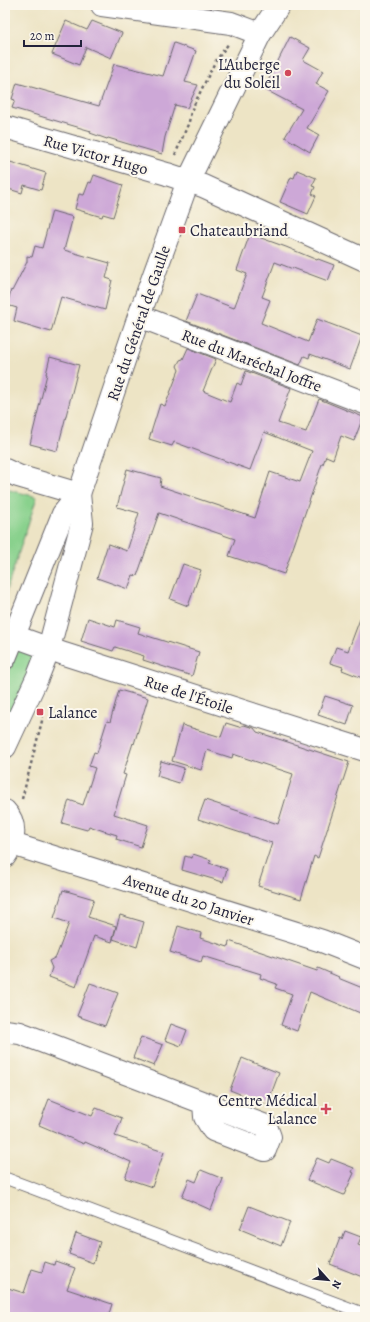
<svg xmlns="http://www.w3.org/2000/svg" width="370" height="1322" font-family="Alegreya,serif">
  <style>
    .green { fill: #89d18d; stroke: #567a64 }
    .building { fill: #cda8d7 }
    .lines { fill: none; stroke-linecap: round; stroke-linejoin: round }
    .service-casing { stroke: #69666b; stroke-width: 13 }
    .minor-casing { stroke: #69666b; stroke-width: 24 }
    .secondary-casing { stroke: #69666b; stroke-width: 24 }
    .path { stroke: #69666b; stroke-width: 2.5; stroke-dasharray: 3 3; stroke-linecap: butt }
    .service { stroke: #fff; stroke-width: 11 }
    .minor { stroke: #fff; stroke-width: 22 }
    .secondary { stroke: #fff; stroke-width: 22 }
    .poi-dot { fill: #d1495b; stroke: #fbf7ec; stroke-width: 1.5 }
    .labels { text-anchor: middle; stroke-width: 4; stroke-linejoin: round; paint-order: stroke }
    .poi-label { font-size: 16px; fill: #22223b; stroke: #fbf7ec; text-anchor: end }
    .street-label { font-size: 16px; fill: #22223b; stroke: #fbf7ec }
  </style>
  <rect width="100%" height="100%" fill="#fbf7ec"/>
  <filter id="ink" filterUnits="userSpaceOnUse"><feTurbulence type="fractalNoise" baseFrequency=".025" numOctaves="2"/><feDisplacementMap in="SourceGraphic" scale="8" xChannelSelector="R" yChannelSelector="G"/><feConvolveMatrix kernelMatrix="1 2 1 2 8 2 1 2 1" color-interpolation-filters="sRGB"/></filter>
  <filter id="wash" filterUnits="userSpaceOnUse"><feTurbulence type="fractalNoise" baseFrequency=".012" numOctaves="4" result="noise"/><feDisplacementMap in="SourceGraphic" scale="16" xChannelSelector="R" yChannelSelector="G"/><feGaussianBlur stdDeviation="0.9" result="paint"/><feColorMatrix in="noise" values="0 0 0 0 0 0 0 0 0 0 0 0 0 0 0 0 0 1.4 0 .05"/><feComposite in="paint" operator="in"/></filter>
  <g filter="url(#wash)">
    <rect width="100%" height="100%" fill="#ede4c5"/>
    <g class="green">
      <path d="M 6,489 L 37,497 L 5,595 L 5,491 Z"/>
      <path d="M 18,648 L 40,654 L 5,729 L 5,680 Z"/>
    </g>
    <g id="blocks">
      <g class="building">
        <path d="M 66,21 L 87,30 L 92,21 L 122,33 L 111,58 L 86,47 L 79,65 L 52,54 Z"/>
        <path d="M 290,37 L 310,48 L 303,60 L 323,71 L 316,84 L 329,91 L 307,128 L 319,135 L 310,152 L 285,137 L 302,109 L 264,89 Z"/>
        <path d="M 174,43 L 196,51 L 185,82 L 198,85 L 187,108 L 175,105 L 165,137 L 162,154 L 108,138 L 107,139 L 90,133 L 91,131 L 12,108 L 15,100 L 12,99 L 17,83 L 99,106 L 114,64 L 163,76 Z"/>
        <path d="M 7,161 L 46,173 L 41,190 L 24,185 L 22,193 L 5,188 L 5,169 Z"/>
        <path d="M 297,170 L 316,178 L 312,186 L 315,187 L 312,194 L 316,196 L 308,214 L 280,202 L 291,177 L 294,178 Z"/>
        <path d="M 94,175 L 123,185 L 113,217 L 103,214 L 102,217 L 75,209 L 79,194 L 84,195 L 89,182 L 91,183 Z"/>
        <path d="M 52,211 L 73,217 L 64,250 L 110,263 L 106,278 L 112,280 L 105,310 L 61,297 L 51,332 L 14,321 L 17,308 L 7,305 L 11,290 L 12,291 L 27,262 L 27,256 L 32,257 L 35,246 L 42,248 Z"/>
        <path d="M 250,234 L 286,247 L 317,260 L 318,259 L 334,265 L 328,281 L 293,268 L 293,269 L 275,262 L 262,297 L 270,300 L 261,323 L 308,342 L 317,319 L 362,336 L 350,369 L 310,354 L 309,358 L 304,356 L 300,365 L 186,321 L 197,294 L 234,308 L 247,274 L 237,270 Z"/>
        <path d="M 188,348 L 216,359 L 203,391 L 230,402 L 237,383 L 241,385 L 246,371 L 291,388 L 278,423 L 306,432 L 319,399 L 363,417 L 354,441 L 341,436 L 333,459 L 326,456 L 323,464 L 322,464 L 284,574 L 229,556 L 235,539 L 159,513 L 137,576 L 133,575 L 128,589 L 97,578 L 108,544 L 127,551 L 139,513 L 117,507 L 127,469 L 161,478 L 160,486 L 255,518 L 270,472 L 300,482 L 312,451 L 264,432 L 250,470 L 174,442 L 172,446 L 149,439 L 160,404 L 165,406 L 179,370 L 177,366 L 180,360 L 183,359 Z"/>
        <path d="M 50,357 L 79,365 L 57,451 L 30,444 L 47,374 L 46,374 Z"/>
        <path d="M 183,564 L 201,570 L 188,606 L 170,599 Z"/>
        <path d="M 363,611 L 365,611 L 365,679 L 342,670 L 343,667 L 330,663 L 336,647 L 348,651 Z"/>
        <path d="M 88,618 L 115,627 L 117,620 L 140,627 L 138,633 L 199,652 L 192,676 L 143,660 L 144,656 L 115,647 L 113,651 L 81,641 Z"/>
        <path d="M 119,690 L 148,698 L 134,744 L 133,743 L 123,774 L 126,775 L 114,814 L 148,825 L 141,847 L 116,839 L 117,835 L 104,831 L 89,826 L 87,830 L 62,823 L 69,800 L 83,805 L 95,768 L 89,766 L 94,752 L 97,753 L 107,721 L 110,722 Z"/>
        <path d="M 325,696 L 353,705 L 347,725 L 318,715 Z"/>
        <path d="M 226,723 L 239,727 L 244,725 L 254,728 L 257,732 L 349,762 L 318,858 L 314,856 L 301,899 L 258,886 L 272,843 L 198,819 L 205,800 L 278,824 L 293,774 L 233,754 L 232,758 L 207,750 L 201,770 L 172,761 L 182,725 L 221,737 Z"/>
        <path d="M 161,761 L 184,768 L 179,783 L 157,776 Z"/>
        <path d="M 193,854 L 211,860 L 209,863 L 227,869 L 223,882 L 182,870 L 185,856 L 192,858 Z"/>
        <path d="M 63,890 L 94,899 L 88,917 L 116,926 L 112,942 L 94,936 L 76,987 L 49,977 L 52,968 L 49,961 L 56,957 L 69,923 L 54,918 Z"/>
        <path d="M 120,915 L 144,922 L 137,947 L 113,939 Z"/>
        <path d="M 178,926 L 201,933 L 200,938 L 228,947 L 229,941 L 317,971 L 318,968 L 339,977 L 338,978 L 365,989 L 365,1015 L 310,992 L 297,1031 L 281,1025 L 292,994 L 275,988 L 277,984 L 260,978 L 261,974 L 203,956 L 201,962 L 170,952 Z"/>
        <path d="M 90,983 L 118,993 L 105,1026 L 77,1016 Z"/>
        <path d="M 171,1024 L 187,1030 L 181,1046 L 165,1040 Z"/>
        <path d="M 141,1037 L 163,1045 L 154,1066 L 133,1058 Z"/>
        <path d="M 242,1058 L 279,1073 L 267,1105 L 230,1090 Z"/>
        <path d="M 49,1099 L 92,1116 L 96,1108 L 122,1118 L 115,1136 L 164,1152 L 152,1187 L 125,1178 L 131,1162 L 85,1142 L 84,1144 L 39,1125 Z"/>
        <path d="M 317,1158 L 329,1163 L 331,1159 L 354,1168 L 352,1172 L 354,1173 L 344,1195 L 307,1180 Z"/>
        <path d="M 201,1170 L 223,1179 L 211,1210 L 182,1197 L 189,1179 L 196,1182 Z"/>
        <path d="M 249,1206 L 290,1222 L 281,1246 L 240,1229 Z"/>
        <path d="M 345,1231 L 361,1237 L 358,1245 L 365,1248 L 365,1278 L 330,1264 L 340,1238 L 342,1239 Z"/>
        <path d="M 76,1233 L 100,1242 L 93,1263 L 69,1254 Z"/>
        <path d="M 55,1261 L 75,1268 L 67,1289 L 112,1304 L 108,1317 L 5,1317 L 5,1296 L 8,1288 L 24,1293 L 32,1269 L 42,1272 L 45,1262 L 54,1265 Z"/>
      </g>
    </g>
  </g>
  <g filter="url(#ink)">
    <use href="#blocks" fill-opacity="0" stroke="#69666b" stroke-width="1"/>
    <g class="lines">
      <g class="service-casing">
        <path id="service" d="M 5,1178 L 365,1314"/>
      </g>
      <g class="minor-casing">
        <g id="minor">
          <path d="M 102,5 L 231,23 L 260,34"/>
          <path d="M 5,127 L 167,174 L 203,186 L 365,260"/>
          <path d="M 139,316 L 365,403"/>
          <path d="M 5,470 L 18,476 L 79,494"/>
          <path d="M 14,636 L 64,654 L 365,750"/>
          <path d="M 12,844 L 322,941 L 365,958"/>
          <path d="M 5,1031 L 20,1033 L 204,1103 L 266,1126 L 270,1137 L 265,1150 L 213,1130 L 205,1117 L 204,1103"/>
        </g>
      </g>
      <g class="secondary-casing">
        <g id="secondary">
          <path d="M 5,658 L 63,514 L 79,494 L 139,316 L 188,181 L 260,34 L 279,5"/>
          <path d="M 5,747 L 38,676 L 49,648 L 82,523 L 79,494"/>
          <path d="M 5,811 C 17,823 15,843 5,856"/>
        </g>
      </g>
      <g class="path">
        <path d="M 175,155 L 189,122 L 191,111 L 215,62 L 229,43"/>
        <path d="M 22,799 L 43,717"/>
      </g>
      <use href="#service" class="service"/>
      <use href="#minor" class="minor"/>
      <use href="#secondary" class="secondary"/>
    </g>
  </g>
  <g class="poi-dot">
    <circle cx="288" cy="73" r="4"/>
    <rect x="178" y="226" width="8" height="8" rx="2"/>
    <rect x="36" y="708" width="8" height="8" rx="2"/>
    <path d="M324 1103h4v4h4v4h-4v4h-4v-4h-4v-4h4z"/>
  </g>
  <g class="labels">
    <g class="poi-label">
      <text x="280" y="70">L'Auberge<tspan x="280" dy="18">du Soleil</tspan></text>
      <text x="190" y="236" text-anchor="start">Chateaubriand</text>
      <text x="48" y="718" text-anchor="start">Lalance</text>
      <text x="317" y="1106">Centre Médical<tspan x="317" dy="18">Lalance</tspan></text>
    </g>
    <g class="street-label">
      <text transform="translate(96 154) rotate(16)" y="6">Rue Victor Hugo</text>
      <text transform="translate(138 323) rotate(-71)" y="6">Rue du Général de Gaulle</text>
      <text transform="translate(252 360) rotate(21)" y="6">Rue du Maréchal Joffre</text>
      <text transform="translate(189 694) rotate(18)" y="6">Rue de l'Étoile</text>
      <text transform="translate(189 899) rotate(18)" y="6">Avenue du 20 Janvier</text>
    </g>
  </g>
  <rect width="370" height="1322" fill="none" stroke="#fbf7ec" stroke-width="20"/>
  <g transform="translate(328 1280) rotate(117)" stroke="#fbf7ec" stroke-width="3" paint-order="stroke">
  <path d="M0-3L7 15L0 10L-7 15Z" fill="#22223b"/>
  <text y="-6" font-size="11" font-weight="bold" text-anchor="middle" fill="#22223b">N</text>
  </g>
  <path d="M24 40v6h57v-6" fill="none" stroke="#22223b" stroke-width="2"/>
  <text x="30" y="40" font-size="12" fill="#22223b" stroke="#fbf7ec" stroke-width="3" paint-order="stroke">20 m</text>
</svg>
